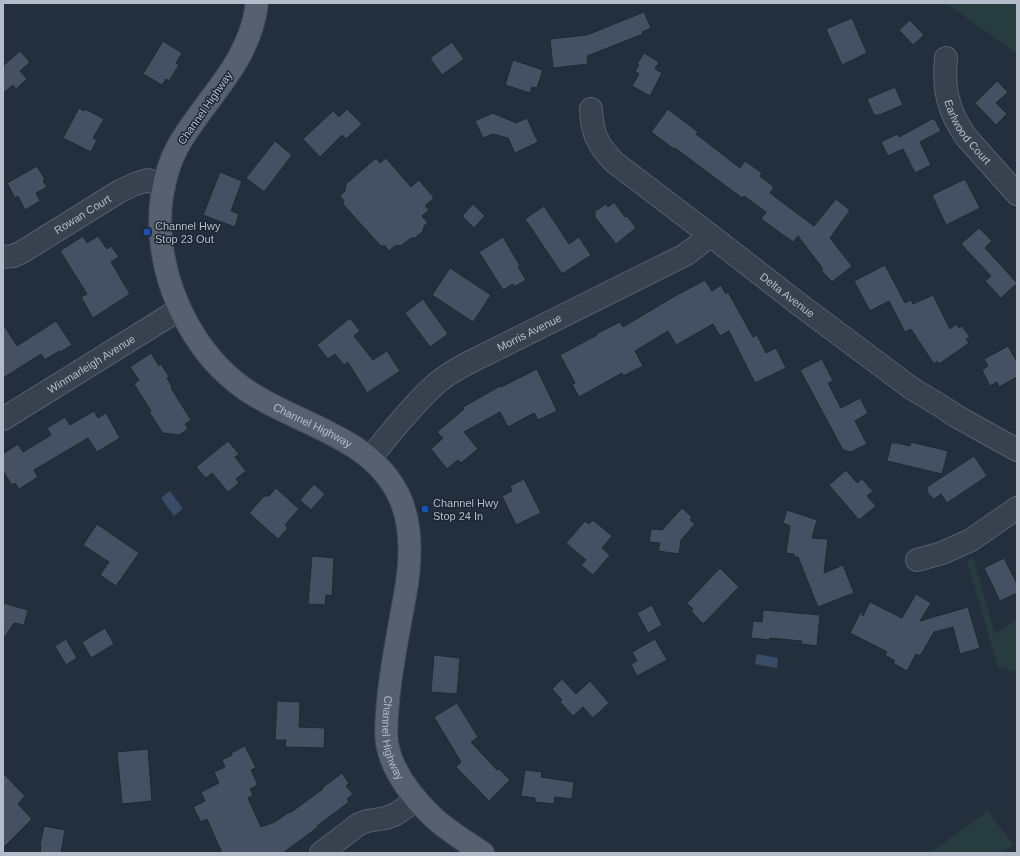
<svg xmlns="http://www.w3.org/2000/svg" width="1020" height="856" font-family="Helvetica,sans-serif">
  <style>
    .green { fill: #263c3f }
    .water { fill: #394c67 }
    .building { fill: #455162; stroke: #1f2835 }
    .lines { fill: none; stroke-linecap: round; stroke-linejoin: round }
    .minor-casing { stroke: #565f6c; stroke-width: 24 }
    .major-casing { stroke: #414a57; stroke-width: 24 }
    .minor { stroke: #38414e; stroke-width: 22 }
    .major { stroke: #56606e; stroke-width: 22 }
    .transit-dot { fill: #1a4fb4; stroke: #1d2633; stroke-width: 1.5 }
    .labels { text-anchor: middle; stroke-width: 3; stroke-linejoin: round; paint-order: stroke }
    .street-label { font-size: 11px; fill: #b4bcc9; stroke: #1d2633 }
    .poi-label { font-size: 11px; fill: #b4bcc9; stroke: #1d2633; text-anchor: start }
  </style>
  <rect width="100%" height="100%" fill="#242f3e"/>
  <g class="green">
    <path d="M 946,3 L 1017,3 L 1017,54 Z"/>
    <path d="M 973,557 L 995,634 L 1017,619 L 1017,672 L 998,667 L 967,562 Z"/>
    <path d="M 988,811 L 1013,845 L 1002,853 L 930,853 Z"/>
  </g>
  <g class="water">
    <path d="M 170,491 L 183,509 L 174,516 L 161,498 Z"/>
    <path d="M 757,654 L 778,658 L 777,668 L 755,664 Z"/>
  </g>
  <g class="building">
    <path d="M 644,12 L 651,28 L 642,32 L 643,34 L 587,56 L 588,64 L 553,68 L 550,39 L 587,35 Z"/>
    <path d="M 852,18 L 867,53 L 842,65 L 826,29 Z"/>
    <path d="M 910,20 L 924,35 L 913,45 L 899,30 Z"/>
    <path d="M 163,41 L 182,53 L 176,63 L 179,65 L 169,81 L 166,79 L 162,85 L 143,74 Z"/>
    <path d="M 452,42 L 464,59 L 442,75 L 430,58 Z"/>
    <path d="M 20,51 L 30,62 L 20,71 L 27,79 L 16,89 L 13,85 L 3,93 L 3,66 Z"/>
    <path d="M 644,53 L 659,62 L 655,69 L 662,73 L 650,96 L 632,86 L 639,74 L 635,71 L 639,65 L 637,64 Z"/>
    <path d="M 513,60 L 543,70 L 537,88 L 532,87 L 530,93 L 505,85 Z"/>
    <path d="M 997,81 L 1008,92 L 996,103 L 1007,114 L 996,125 L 975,103 Z"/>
    <path d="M 895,87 L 903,105 L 879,115 L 874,115 L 867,99 Z"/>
    <path d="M 79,108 L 84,111 L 85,109 L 104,119 L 93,138 L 97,140 L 91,152 L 63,138 Z"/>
    <path d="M 347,109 L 362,124 L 346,139 L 342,135 L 320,157 L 303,139 L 333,111 L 339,117 Z"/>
    <path d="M 668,109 L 698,132 L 696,134 L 740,168 L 745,161 L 762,173 L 760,176 L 774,187 L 770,193 L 814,226 L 836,199 L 850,210 L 830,238 L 852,266 L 832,282 L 821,270 L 823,269 L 798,236 L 793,242 L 761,219 L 766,212 L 744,196 L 742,198 L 675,148 L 674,149 L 651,132 Z"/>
    <path d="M 493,113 L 516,123 L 527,118 L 538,142 L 515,153 L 508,138 L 493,134 L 483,138 L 475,121 Z"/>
    <path d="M 934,118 L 941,131 L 920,142 L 931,165 L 915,173 L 903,149 L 888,156 L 881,142 L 897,134 L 899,137 Z"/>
    <path d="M 275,141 L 292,155 L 264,192 L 246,178 Z"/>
    <path d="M 376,158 L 380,163 L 386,158 L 411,187 L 419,180 L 434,198 L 425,206 L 429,210 L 422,216 L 428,223 L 424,226 L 423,231 L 415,238 L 411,238 L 402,245 L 395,246 L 389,251 L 385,246 L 381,246 L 367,231 L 343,204 L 344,201 L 340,196 L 345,191 L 346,184 Z"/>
    <path d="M 37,166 L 45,180 L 43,181 L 47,187 L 36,193 L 40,201 L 25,210 L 18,196 L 15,198 L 7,183 Z"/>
    <path d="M 220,172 L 242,181 L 231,211 L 239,214 L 235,227 L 203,215 Z"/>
    <path d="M 965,179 L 980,208 L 946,225 L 932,195 Z"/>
    <path d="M 614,202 L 625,217 L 627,216 L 636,228 L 616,244 L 595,217 L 595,211 L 606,204 L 608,207 Z"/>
    <path d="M 473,204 L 485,216 L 474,228 L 462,216 Z"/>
    <path d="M 544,206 L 569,244 L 579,237 L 591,255 L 562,274 L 525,219 Z"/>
    <path d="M 979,228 L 992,241 L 985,248 L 1017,283 L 1001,298 L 985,281 L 991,276 L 961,244 Z"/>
    <path d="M 83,236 L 87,243 L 98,236 L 107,249 L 111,246 L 119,257 L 111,262 L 130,294 L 93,318 L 81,297 L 87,294 L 60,251 Z"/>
    <path d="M 503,237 L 520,266 L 518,267 L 526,280 L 514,287 L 513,284 L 503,290 L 479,252 Z"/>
    <path d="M 885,265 L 905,303 L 911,300 L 913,304 L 933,295 L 950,329 L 956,324 L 959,328 L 962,326 L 970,337 L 966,339 L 969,343 L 939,364 L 937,361 L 934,364 L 911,329 L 905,332 L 889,301 L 870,311 L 854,281 Z"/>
    <path d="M 450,268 L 491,295 L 473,322 L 432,295 Z"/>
    <path d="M 705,280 L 712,291 L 721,285 L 726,294 L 728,292 L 753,337 L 757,335 L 766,353 L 776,348 L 786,368 L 755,383 L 729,331 L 720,336 L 713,324 L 676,345 L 668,331 L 635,351 L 643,366 L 623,376 L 622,373 L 579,397 L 572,384 L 575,383 L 560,355 L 597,335 L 596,334 L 620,322 L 623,327 L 675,296 Z"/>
    <path d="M 423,299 L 448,334 L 430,347 L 405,313 Z"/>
    <path d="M 350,318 L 360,331 L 354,336 L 373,360 L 387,351 L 400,371 L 367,393 L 348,362 L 344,365 L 335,354 L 328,359 L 317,345 Z"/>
    <path d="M 56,321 L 72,345 L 60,352 L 59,351 L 45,360 L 41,354 L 3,378 L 3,324 L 17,346 Z"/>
    <path d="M 1008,346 L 1017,362 L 1017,377 L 999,387 L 997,382 L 990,386 L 982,370 L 988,366 L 984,359 Z"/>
    <path d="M 151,353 L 159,366 L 161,364 L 169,377 L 167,378 L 172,387 L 171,388 L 191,420 L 185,424 L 188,429 L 179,435 L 163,433 L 149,412 L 151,411 L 134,384 L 139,380 L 130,367 Z"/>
    <path d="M 822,359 L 833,381 L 828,383 L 841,408 L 860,398 L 868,413 L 855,421 L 867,444 L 851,452 L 843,450 L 800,370 Z"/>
    <path d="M 537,369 L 557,411 L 538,420 L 534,413 L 508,427 L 500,412 L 464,432 L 478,449 L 461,463 L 458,460 L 447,469 L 431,449 L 443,438 L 437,432 L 464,409 L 463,407 L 500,386 L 501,387 Z"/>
    <path d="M 94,411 L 98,418 L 106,413 L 120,438 L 97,452 L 88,438 L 34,470 L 38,477 L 19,489 L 15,483 L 12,485 L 3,471 L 3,454 L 18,444 L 23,452 L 51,435 L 47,428 L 65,417 L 70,425 Z"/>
    <path d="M 228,441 L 239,454 L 235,457 L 246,471 L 236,479 L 239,483 L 228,492 L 212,473 L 206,478 L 196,467 Z"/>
    <path d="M 911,442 L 948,451 L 942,474 L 887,461 L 891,443 L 897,443 L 910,446 Z"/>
    <path d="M 974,456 L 987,476 L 947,503 L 941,494 L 934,499 L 928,494 L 927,487 Z"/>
    <path d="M 846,470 L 857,483 L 862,479 L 873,491 L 867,496 L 876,506 L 859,520 L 829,485 Z"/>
    <path d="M 524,479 L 541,513 L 516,525 L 502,496 L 512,491 L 510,486 Z"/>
    <path d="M 314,484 L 325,494 L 311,510 L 300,500 Z"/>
    <path d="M 276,488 L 299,509 L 285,525 L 288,528 L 278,539 L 249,513 L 264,496 L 269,496 Z"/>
    <path d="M 682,508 L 692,517 L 690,520 L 695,524 L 681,540 L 679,554 L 658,551 L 660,543 L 649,542 L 651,529 L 662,530 Z"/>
    <path d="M 787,510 L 817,520 L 812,538 L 828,539 L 824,573 L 843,565 L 854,593 L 818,607 L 798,557 L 794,557 L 794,554 L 786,553 L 790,526 L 783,523 Z"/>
    <path d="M 593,520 L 612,536 L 602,548 L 610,555 L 593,575 L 581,565 L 586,560 L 566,543 L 585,521 L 589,524 Z"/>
    <path d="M 97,524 L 139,553 L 116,586 L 100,575 L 109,562 L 83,545 Z"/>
    <path d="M 312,556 L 334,558 L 332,596 L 326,595 L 325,605 L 308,604 Z"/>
    <path d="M 1004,558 L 1017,584 L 1017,593 L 1000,601 L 984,568 Z"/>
    <path d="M 720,568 L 739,587 L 703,624 L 691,611 L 693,609 L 687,603 Z"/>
    <path d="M 916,594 L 931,603 L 920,621 L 968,607 L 980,648 L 960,654 L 953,627 L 934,632 L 920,656 L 916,654 L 907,671 L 893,663 L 895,661 L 885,655 L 887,652 L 850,633 L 861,611 L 863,616 L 870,602 L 902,618 Z"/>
    <path d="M 3,603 L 28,610 L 24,625 L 14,623 L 3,639 Z"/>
    <path d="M 652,605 L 662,625 L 648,633 L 637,613 Z"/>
    <path d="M 763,610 L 820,615 L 817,646 L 801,644 L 802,641 L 770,638 L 769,640 L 751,638 L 753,621 L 762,622 Z"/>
    <path d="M 105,628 L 114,644 L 91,658 L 82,642 Z"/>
    <path d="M 66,639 L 77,658 L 66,665 L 55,646 Z"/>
    <path d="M 655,639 L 667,660 L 637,676 L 631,664 L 637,661 L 632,652 Z"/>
    <path d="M 434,655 L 460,658 L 457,694 L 431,692 Z"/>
    <path d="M 562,679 L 576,694 L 590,681 L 609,703 L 593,718 L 583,707 L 573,716 L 560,702 L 562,700 L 552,689 Z"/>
    <path d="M 277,701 L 300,702 L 299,727 L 325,728 L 324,748 L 285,747 L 286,740 L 275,740 Z"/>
    <path d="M 457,703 L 478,737 L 471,742 L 497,770 L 499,769 L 510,780 L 489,801 L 456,767 L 461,762 L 434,717 Z"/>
    <path d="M 245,746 L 256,768 L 251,770 L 258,785 L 250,789 L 253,795 L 248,798 L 261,827 L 275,822 L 289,812 L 290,813 L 323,789 L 322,788 L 342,773 L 349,783 L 346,786 L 353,794 L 347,799 L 349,802 L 317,826 L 318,827 L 283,853 L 222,853 L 207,819 L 201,822 L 193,807 L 205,801 L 201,792 L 219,783 L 214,772 L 225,767 L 222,760 L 232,755 L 231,753 Z"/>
    <path d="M 148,749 L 152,801 L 122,804 L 117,752 Z"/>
    <path d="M 525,770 L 542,772 L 541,777 L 574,782 L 572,799 L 555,797 L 554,804 L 535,802 L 535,798 L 521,796 Z"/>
    <path d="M 3,773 L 25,796 L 18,804 L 32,819 L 3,848 Z"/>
    <path d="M 44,826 L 65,830 L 61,853 L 40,853 L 41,846 L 40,845 Z"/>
  </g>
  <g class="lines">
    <g class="minor-casing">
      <g id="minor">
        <path id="s1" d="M 946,58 C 943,89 948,111 966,137 L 1017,194"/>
        <path id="s2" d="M 591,109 C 592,133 597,144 614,162 L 710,235 L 800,305 L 911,388 L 941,406 L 956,416 L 1017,450"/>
        <path id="s3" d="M 3,257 L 13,256 L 22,252 L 120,191 L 135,184 L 148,180 L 164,187"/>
        <path id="s4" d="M 3,419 L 180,309"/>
        <path id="s5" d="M 370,458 C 391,433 413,404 438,382 C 448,374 460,367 472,361 L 685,255 L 696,247 L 710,235"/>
        <path d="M 917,560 L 942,553 L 971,540 L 1017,508"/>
        <path d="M 321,853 L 359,824 L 367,821 L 386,818 L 396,814 L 416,800"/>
      </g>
    </g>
    <g class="major-casing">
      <g id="major">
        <path id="s6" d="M 257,3 C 250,63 206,97 178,146 C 162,176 157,213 162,247 C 169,300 198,355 242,387 C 253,395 266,402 278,408 C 323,431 377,447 400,498 C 413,528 411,563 405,595 C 399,630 391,666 388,702 C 387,716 385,729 387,743 C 392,772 412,797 433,817 C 448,831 466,842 483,853"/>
      </g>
    </g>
    <use href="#minor" class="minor"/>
    <use href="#major" class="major"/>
  </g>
  <g class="transit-dot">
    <rect x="143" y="228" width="8" height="8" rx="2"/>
    <rect x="421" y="505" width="8" height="8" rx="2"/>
  </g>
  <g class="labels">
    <g class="street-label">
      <text transform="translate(205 108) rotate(-55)" y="4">Channel Highway</text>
      <text dy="4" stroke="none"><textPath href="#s1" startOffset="80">Earlwood Court</textPath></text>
      <text dy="4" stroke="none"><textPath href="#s3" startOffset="91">Rowan Court</textPath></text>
      <text dy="4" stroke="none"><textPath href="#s2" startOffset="278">Delta Avenue</textPath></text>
      <text dy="4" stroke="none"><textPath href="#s5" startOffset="206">Morris Avenue</textPath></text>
      <text dy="4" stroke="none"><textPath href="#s4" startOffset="104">Winmarleigh Avenue</textPath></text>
      <text dy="4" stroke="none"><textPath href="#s6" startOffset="515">Channel Highway</textPath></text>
      <text dy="4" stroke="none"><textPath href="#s6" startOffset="875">Channel Highway</textPath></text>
    </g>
    <g class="poi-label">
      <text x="155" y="230">Channel Hwy<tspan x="155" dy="13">Stop 23 Out</tspan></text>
      <text x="433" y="507">Channel Hwy<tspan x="433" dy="13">Stop 24 In</tspan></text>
    </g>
  </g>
  <rect width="1020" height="856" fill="none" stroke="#b4bcc9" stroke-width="8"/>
</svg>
